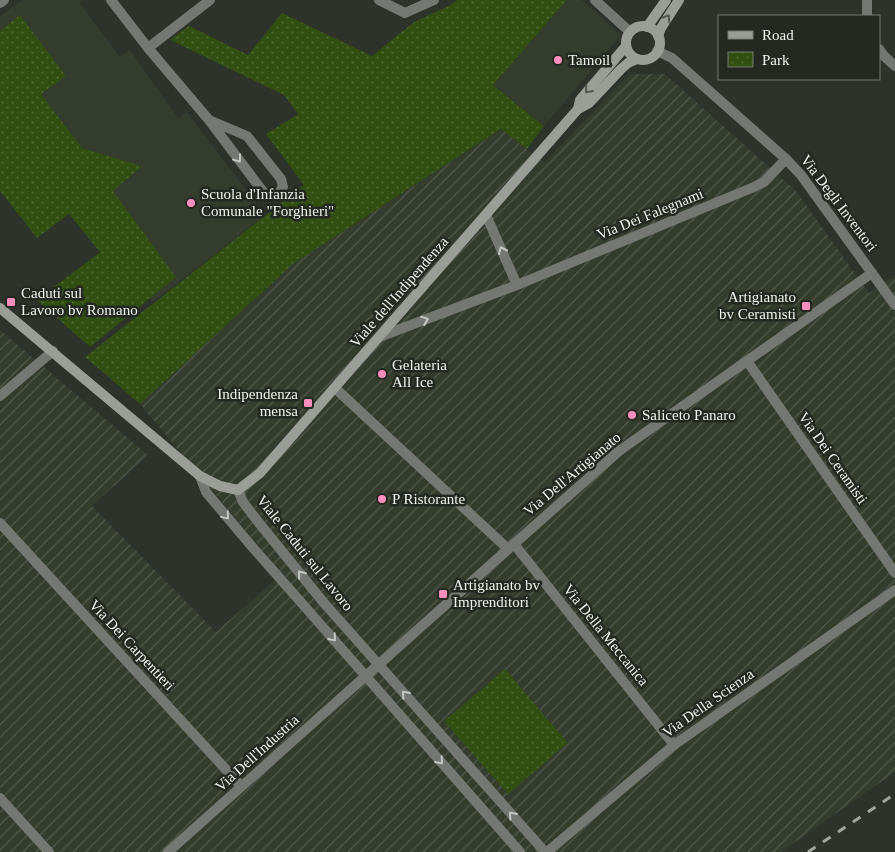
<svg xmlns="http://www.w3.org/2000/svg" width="895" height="852" font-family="Georgia,serif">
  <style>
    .built { fill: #343c2e }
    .industrial { fill: url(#industrial-furrows) }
    .park { fill: url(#park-dots) }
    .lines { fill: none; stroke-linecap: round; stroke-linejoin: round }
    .street { stroke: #747772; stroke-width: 10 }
    .secondary { stroke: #9a9e97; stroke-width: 10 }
    .rail { stroke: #a2a69f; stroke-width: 3; stroke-dasharray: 9 9; stroke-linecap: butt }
    .oneway { stroke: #535750 }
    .oneway2 { stroke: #c4c8c2 }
    .poi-dot { fill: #fe8ebd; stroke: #232820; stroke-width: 2 }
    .labels { text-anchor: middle; stroke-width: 5; stroke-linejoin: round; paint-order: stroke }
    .poi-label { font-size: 15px; fill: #eff3ed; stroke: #232820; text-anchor: start }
    .street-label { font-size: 15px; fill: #eff3ed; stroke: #232820 }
  </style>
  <defs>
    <pattern id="industrial-furrows" width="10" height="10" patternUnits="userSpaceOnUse" patternTransform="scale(1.25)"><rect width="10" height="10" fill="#343c2e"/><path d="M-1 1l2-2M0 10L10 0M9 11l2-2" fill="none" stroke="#52594d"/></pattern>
    <pattern id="park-dots" width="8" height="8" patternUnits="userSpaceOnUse" patternTransform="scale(1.25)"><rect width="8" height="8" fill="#304f11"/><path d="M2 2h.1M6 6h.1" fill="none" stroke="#4e6934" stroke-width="1.8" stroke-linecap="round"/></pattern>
  </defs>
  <rect width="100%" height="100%" fill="#2d322a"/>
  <g class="built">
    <path d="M 22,0 L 83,0 L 80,3 L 120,57 L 130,50 L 178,118 L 187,112 L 265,215 L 153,302 L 0,101 L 0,16 Z"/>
    <path d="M 567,0 L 582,0 L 621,35 L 544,126 L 493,85 Z"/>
  </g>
  <path class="industrial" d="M 629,74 L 665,74 L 796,191 L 869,293 L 895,275 L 895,772 L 781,852 L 0,852 L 0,330 L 148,455 L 92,506 L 216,632 L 282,574 L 140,404 L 293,264 L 502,129 L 544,163 Z"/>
  <g class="park">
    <path d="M 457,0 L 567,0 L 493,85 L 544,126 L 527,149 L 501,129 L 293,264 L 140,404 L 85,357 L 304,185 L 266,134 L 298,114 L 284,95 L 170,40 L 189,26 L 248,55 L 282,13 L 372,56 L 414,22 L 451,5 Z"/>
    <path d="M 20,15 L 66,76 L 41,94 L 82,148 L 142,166 L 113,191 L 176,277 L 90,347 L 37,300 L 100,252 L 69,214 L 37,238 L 0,191 L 0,31 Z"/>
    <path d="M 505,669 L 568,743 L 508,794 L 444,721 Z"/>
  </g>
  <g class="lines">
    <g class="street">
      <path d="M 111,0 L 148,48 L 209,120 L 264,193 C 274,199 277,196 283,187 L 281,179 L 247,136 L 209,120"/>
      <path d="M 379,0 L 405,13 L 434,0"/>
      <path d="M 595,0 L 630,32"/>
      <path d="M 0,3 L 4,0"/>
      <path d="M 867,16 L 867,0"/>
      <path d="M 148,48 L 210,0"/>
      <path d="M 879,49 L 884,56 L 895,66"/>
      <path d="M 657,51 L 672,58 L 786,159 L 801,175 L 895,305"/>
      <path d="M 486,215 L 517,285"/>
      <path d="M 379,337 L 517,285 L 754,187 L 764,182 L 786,159"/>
      <path d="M 747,361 L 895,573"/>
      <path d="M 335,388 L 508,549"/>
      <path d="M 0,396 L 53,351"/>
      <path d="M 200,476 L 206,492 L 254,549 L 306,608 L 520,852"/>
      <path d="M 238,490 L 243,502 L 259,523 L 324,603 L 545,852"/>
      <path d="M 0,523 L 241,786"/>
      <path d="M 514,544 L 674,745"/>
      <path d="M 0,798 L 49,852"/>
      <path d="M 168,852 L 514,544 L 619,451 L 872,273"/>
      <path d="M 547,852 L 674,745 L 895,590"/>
    </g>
    <g class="secondary">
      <circle cx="643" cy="43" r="17"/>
      <path d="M 647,27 L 666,0"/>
      <path d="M 658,36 L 661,28 L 679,0"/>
      <path d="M 578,109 L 580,100 L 626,46"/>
      <path d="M 0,308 L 200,476 L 220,486 L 238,490 L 260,473 L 578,109 L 589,103 L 621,69 L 628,63 L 637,59"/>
    </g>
    <path class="rail" d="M 808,852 L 895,794"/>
  </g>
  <defs><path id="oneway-chevron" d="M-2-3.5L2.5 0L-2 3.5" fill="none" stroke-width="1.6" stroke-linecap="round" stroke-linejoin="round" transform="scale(1.25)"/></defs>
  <g class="oneway">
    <use href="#oneway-chevron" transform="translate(667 18) rotate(-58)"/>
    <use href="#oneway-chevron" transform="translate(588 90) rotate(131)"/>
  </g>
  <g class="oneway2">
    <use href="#oneway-chevron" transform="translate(238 159) rotate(53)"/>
    <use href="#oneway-chevron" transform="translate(502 250) rotate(-114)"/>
    <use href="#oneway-chevron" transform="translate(425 320) rotate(-21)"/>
    <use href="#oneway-chevron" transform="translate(226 516) rotate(50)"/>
    <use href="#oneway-chevron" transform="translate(301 574) rotate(-129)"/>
    <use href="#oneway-chevron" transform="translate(333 638) rotate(49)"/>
    <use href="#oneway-chevron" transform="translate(405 694) rotate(-131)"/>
    <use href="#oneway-chevron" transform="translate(440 761) rotate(49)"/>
    <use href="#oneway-chevron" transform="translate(512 815) rotate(-131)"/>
  </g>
  <g class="poi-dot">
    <circle cx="558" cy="60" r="5"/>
    <circle cx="191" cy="203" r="5"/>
    <rect x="6" y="297" width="10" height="10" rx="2.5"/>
    <rect x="801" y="301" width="10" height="10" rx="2.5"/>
    <circle cx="382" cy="374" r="5"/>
    <rect x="303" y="398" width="10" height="10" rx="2.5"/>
    <circle cx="632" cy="415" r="5"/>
    <circle cx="382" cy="499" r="5"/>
    <rect x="438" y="589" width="10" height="10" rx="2.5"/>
  </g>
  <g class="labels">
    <g class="poi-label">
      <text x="568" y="65">Tamoil</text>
      <text x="201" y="199">Scuola d'Infanzia<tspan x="201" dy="17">Comunale "Forghieri"</tspan></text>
      <text x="21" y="298">Caduti sul<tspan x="21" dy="17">Lavoro bv Romano</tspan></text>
      <text x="796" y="302" text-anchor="end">Artigianato<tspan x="796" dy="17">bv Ceramisti</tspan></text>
      <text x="392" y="370">Gelateria<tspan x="392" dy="17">All Ice</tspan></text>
      <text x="298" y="399" text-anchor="end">Indipendenza<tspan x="298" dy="17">mensa</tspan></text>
      <text x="642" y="420">Saliceto Panaro</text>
      <text x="392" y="504">P Ristorante</text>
      <text x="453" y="590">Artigianato bv<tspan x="453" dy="17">Imprenditori</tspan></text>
    </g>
    <g class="street-label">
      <text transform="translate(839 203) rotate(53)" y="5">Via Degli Inventori</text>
      <text transform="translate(650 214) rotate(-22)" y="5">Via Dei Falegnami</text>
      <text transform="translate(399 292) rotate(-49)" y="5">Viale dell'Indipendenza</text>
      <text transform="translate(833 458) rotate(55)" y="5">Via Dei Ceramisti</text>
      <text transform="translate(572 474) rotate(-40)" y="5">Via Dell'Artigianato</text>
      <text transform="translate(305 553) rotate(51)" y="5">Viale Caduti sul Lavoro</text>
      <text transform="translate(606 635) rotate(51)" y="5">Via Della Meccanica</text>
      <text transform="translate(132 645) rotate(47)" y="5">Via Dei Carpentieri</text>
      <text transform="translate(708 703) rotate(-35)" y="5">Via Della Scienza</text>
      <text transform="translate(257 753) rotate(-42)" y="5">Via Dell'Industria</text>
    </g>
  </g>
  <rect x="718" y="15" width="162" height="65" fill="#232820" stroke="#757972"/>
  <rect x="728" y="31" width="25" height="8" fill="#9a9e97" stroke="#757972"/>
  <text x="762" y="40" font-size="15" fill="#eff3ed">Road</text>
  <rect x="728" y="52" width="25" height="15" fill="url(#park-dots)" stroke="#757972"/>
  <text x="762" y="65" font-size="15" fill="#eff3ed">Park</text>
</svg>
